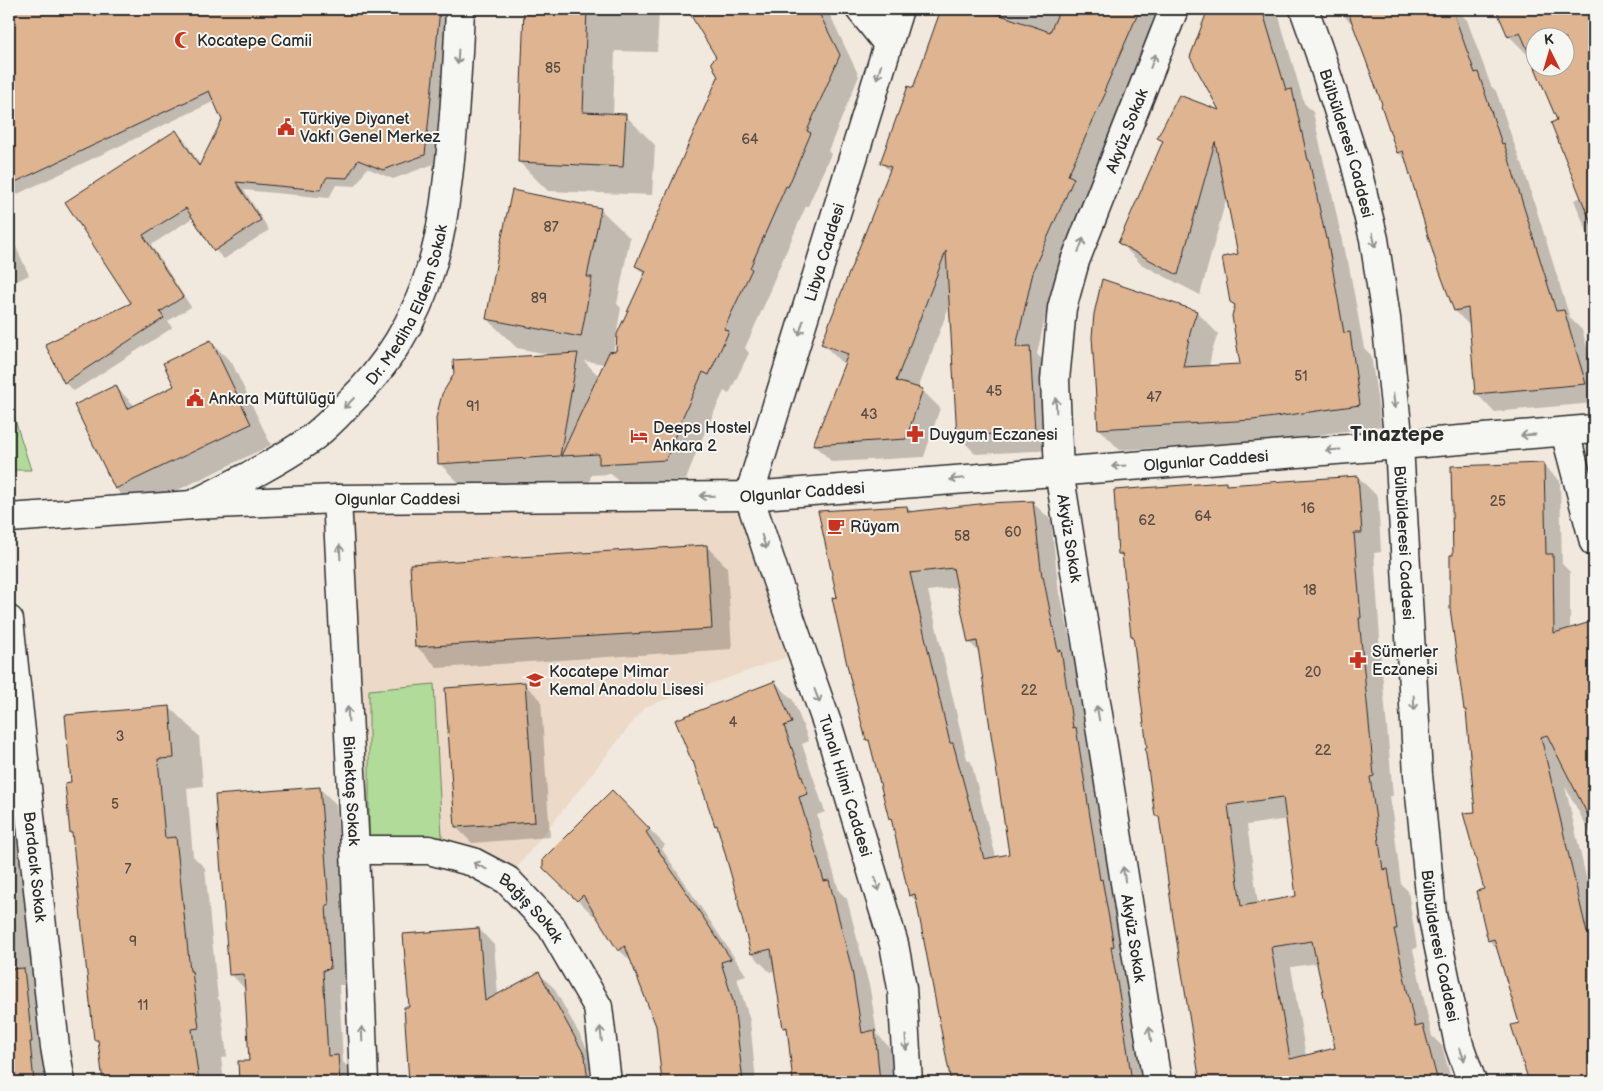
<svg xmlns="http://www.w3.org/2000/svg" width="1603" height="1091" font-family="'Balsamiq Sans',sans-serif">
  <style>
    .built { fill: #ecd9c7 }
    .green { fill: #b1db98; stroke: #6e8362 }
    .shadow { fill: #0003; fill-rule: evenodd }
    .building { fill: #dfb490; stroke: #2b2b2b; fill-rule: evenodd }
    .lines { fill: none; stroke-linecap: round; stroke-linejoin: round }
    .minor-casing { stroke: #2b2b2b; stroke-width: 31 }
    .tertiary-casing { stroke: #2b2b2b; stroke-width: 31 }
    .secondary-casing { stroke: #2b2b2b; stroke-width: 31 }
    .minor { stroke: #f6f6f2; stroke-width: 28 }
    .tertiary { stroke: #f6f6f2; stroke-width: 28 }
    .secondary { stroke: #f6f6f2; stroke-width: 28 }
    .oneway { stroke: #90908e }
    .labels { text-anchor: middle; stroke-width: 4; stroke-linejoin: round; paint-order: stroke }
    .number-label { font-size: 14px; fill: #584d44 }
    .poi-label { font-size: 16px; fill: #2b2b2b; stroke: #f6f6f2; text-anchor: start }
    .street-label { font-size: 16px; fill: #2b2b2b; stroke: #f6f6f2 }
    .district-label { font-size: 21px; font-weight: bold; fill: #2b2b2b; stroke: #f6f6f2 }
  </style>
  <rect width="100%" height="100%" fill="#f1e9de"/>
  <filter id="ink" filterUnits="userSpaceOnUse"><feTurbulence type="fractalNoise" baseFrequency=".02" numOctaves="2"/><feDisplacementMap in="SourceGraphic" scale="10" xChannelSelector="R" yChannelSelector="G"/><feConvolveMatrix kernelMatrix="1 2 1 2 8 2 1 2 1" color-interpolation-filters="sRGB"/></filter>
  <g filter="url(#ink)">
    <path class="built" d="M 749,496 L 801,652 L 645,707 L 507,880 L 473,862 L 355,850 L 337,499 Z"/>
    <g class="green">
      <path d="M 9,401 L 31,470 L 9,470 Z"/>
      <path d="M 434,684 L 442,837 L 369,840 L 369,690 Z"/>
    </g>
    <g class="shadow">
      <path d="M 9,9 L 450,9 L 434,164 L 393,179 L 367,168 L 356,186 L 336,185 L 329,198 L 244,190 L 269,230 L 224,259 L 215,250 L 194,217 L 151,245 L 191,307 L 168,321 L 172,328 L 74,391 L 65,383 L 133,304 L 66,202 L 176,132 L 185,141 L 200,165 L 223,120 L 215,101 L 9,198 Z"/>
      <path d="M 526,9 L 659,9 L 657,52 L 615,51 L 613,115 L 625,115 L 655,145 L 652,195 L 548,191 L 519,162 Z"/>
      <path d="M 689,9 L 827,9 L 859,76 L 828,151 L 831,154 L 808,206 L 806,206 L 770,289 L 771,290 L 745,348 L 749,353 L 729,394 L 724,391 L 699,445 L 686,480 L 621,484 L 611,474 L 591,475 L 589,485 L 469,493 L 439,463 L 553,355 L 517,348 L 487,319 L 600,209 L 630,238 L 617,304 L 621,308 L 613,353 L 617,353 L 646,276 L 636,266 L 719,77 L 717,57 ZM 584,361 L 605,364 L 599,376 Z"/>
      <path d="M 942,9 L 1157,9 L 1151,24 L 1157,30 L 1124,111 L 1086,192 L 1091,197 L 1052,286 L 1037,354 L 1048,366 L 1053,450 L 976,454 L 958,436 L 950,304 L 918,389 L 922,390 L 940,408 L 924,457 L 832,462 L 814,444 L 846,364 L 841,362 L 823,344 L 890,172 L 881,162 L 913,90 Z"/>
      <path d="M 1210,9 L 1277,10 L 1304,103 L 1313,112 L 1328,181 L 1330,183 L 1346,260 L 1348,261 L 1364,348 L 1371,355 L 1381,426 L 1275,441 L 1120,450 L 1099,429 L 1103,281 L 1197,312 L 1218,334 L 1212,351 L 1209,367 L 1242,365 L 1236,307 L 1231,302 L 1239,255 L 1227,196 L 1200,295 L 1141,264 L 1119,242 L 1164,142 L 1159,138 L 1222,112 L 1191,57 Z"/>
      <path d="M 1342,9 L 1456,9 L 1467,20 L 1491,86 L 1496,91 L 1520,161 L 1522,163 L 1570,318 L 1582,330 L 1594,371 L 1594,403 L 1494,412 L 1476,393 L 1470,326 L 1455,311 L 1407,161 L 1399,153 L 1382,106 L 1384,105 L 1354,25 L 1345,17 Z"/>
      <path d="M 1498,9 L 1594,9 L 1594,249 L 1574,200 L 1582,197 L 1559,121 L 1536,68 L 1566,68 L 1566,38 L 1536,38 L 1530,53 L 1527,54 L 1509,36 Z"/>
      <path d="M 9,232 L 29,275 L 9,285 Z"/>
      <path d="M 211,342 L 232,363 L 271,445 L 137,510 L 116,489 L 116,387 L 135,406 L 176,387 Z"/>
      <path d="M 1543,465 L 1560,481 L 1562,564 L 1570,572 L 1570,630 L 1594,623 L 1594,841 L 1565,786 L 1594,912 L 1594,1082 L 1531,1082 L 1524,1062 L 1520,1024 L 1498,950 L 1489,940 L 1485,890 L 1468,712 L 1465,710 L 1454,556 Z"/>
      <path d="M 1358,477 L 1378,497 L 1381,552 L 1374,553 L 1380,638 L 1379,638 L 1393,796 L 1390,796 L 1401,884 L 1408,891 L 1417,948 L 1413,949 L 1432,1036 L 1442,1046 L 1452,1082 L 1199,1082 L 1198,1074 L 1200,1074 L 1161,821 L 1156,816 L 1135,639 L 1132,635 L 1124,558 L 1120,554 L 1225,484 L 1228,486 ZM 1288,819 L 1298,897 L 1258,904 L 1247,825 ZM 1318,963 L 1337,1049 L 1306,1057 L 1291,967 Z"/>
      <path d="M 1032,502 L 1051,520 L 1059,594 L 1061,596 L 1075,665 L 1079,670 L 1147,1082 L 951,1082 L 952,1081 L 918,903 L 910,895 L 893,822 L 890,818 L 872,744 L 867,740 L 839,598 L 907,507 L 912,512 ZM 958,587 L 969,642 L 980,653 L 1010,855 L 996,857 L 971,762 L 967,759 L 928,591 Z"/>
      <path d="M 706,546 L 727,567 L 732,649 L 438,668 L 417,647 Z"/>
      <path d="M 9,664 L 56,1082 L 9,1082 Z"/>
      <path d="M 775,682 L 793,700 L 809,741 L 802,744 L 825,812 L 817,815 L 839,891 L 847,899 L 870,989 L 877,1034 L 892,1050 L 896,1082 L 794,1082 L 789,1032 L 784,1027 L 776,970 L 770,972 L 752,954 L 719,827 L 716,825 L 695,764 L 693,761 Z"/>
      <path d="M 524,684 L 541,700 L 550,837 L 472,843 L 456,827 Z"/>
      <path d="M 169,707 L 199,736 L 203,786 L 187,788 L 193,856 L 205,868 L 218,999 L 220,1001 L 227,1057 L 221,1058 L 224,1082 L 104,1082 L 100,1044 L 96,1040 L 73,835 L 71,833 L 72,783 Z"/>
      <path d="M 319,788 L 336,804 L 345,920 L 342,921 L 345,985 L 339,985 L 343,1062 L 354,1073 L 355,1082 L 241,1082 L 239,1063 L 250,1062 L 246,990 L 231,974 Z"/>
      <path d="M 612,792 L 665,845 L 662,849 L 746,975 L 737,978 L 750,1021 L 756,1082 L 663,1082 L 657,1026 L 634,964 L 619,950 L 596,914 L 594,916 L 544,867 Z"/>
      <path d="M 479,929 L 494,945 L 498,995 L 538,973 L 554,988 L 600,1072 L 601,1082 L 522,1082 L 520,1059 L 493,1060 L 494,1082 L 410,1082 L 405,1008 L 410,1008 Z"/>
    </g>
    <g class="building">
      <path d="M 9,9 L 440,9 L 425,155 L 383,170 L 358,160 L 347,178 L 327,177 L 320,190 L 236,182 L 261,220 L 214,251 L 186,208 L 143,235 L 183,297 L 160,312 L 164,318 L 64,383 L 45,344 L 131,303 L 65,202 L 176,130 L 199,166 L 222,120 L 209,91 L 9,185 Z"/>
      <path d="M 524,9 L 587,9 L 583,112 L 626,114 L 623,167 L 518,162 Z"/>
      <path d="M 687,9 L 817,9 L 840,55 L 807,131 L 811,133 L 788,187 L 786,186 L 750,268 L 752,269 L 724,329 L 729,331 L 709,375 L 703,372 L 679,425 L 666,460 L 599,464 L 599,454 L 561,456 L 609,352 L 616,351 L 617,334 L 646,271 L 635,266 L 718,77 L 711,62 L 716,57 Z"/>
      <path d="M 941,9 L 983,9 L 1050,32 L 1060,9 L 1140,9 L 1104,91 L 1106,92 L 1068,175 L 1074,178 L 1034,268 L 1016,347 L 1030,346 L 1035,432 L 957,436 L 946,251 L 896,381 L 923,389 L 906,439 L 813,445 L 848,354 L 821,344 L 891,167 L 880,163 L 908,86 L 913,88 Z"/>
      <path d="M 1208,9 L 1262,9 L 1286,90 L 1292,89 L 1308,160 L 1309,160 L 1326,239 L 1327,238 L 1344,333 L 1350,332 L 1360,405 L 1253,420 L 1098,429 L 1092,337 L 1094,314 L 1102,279 L 1197,311 L 1191,329 L 1183,367 L 1240,364 L 1232,316 L 1235,305 L 1230,302 L 1222,257 L 1238,254 L 1215,142 L 1178,275 L 1118,243 L 1163,141 L 1157,138 L 1179,95 L 1219,110 L 1190,57 Z"/>
      <path d="M 1347,9 L 1452,9 L 1475,73 L 1478,72 L 1502,144 L 1504,143 L 1556,311 L 1564,310 L 1586,384 L 1475,394 L 1468,308 L 1454,311 L 1434,256 L 1403,151 L 1397,153 L 1381,105 L 1382,104 Z"/>
      <path d="M 1496,9 L 1594,9 L 1594,228 L 1593,228 L 1551,123 L 1557,120 L 1520,32 L 1508,37 ZM 1536,38 L 1566,38 L 1566,68 L 1536,68 Z"/>
      <path d="M 512,190 L 601,208 L 587,277 L 592,277 L 581,337 L 486,319 L 497,260 Z"/>
      <path d="M 211,340 L 251,424 L 115,489 L 74,405 L 116,385 L 127,409 L 174,386 L 163,363 Z"/>
      <path d="M 578,353 L 560,456 L 438,464 L 436,418 L 442,394 L 454,374 L 453,360 Z"/>
      <path d="M 1544,463 L 1546,554 L 1553,554 L 1554,633 L 1594,621 L 1594,827 L 1547,735 L 1541,737 L 1587,933 L 1594,930 L 1594,1082 L 1529,1082 L 1511,1025 L 1519,1023 L 1494,939 L 1488,941 L 1476,891 L 1484,889 L 1463,813 L 1475,812 L 1466,710 L 1464,710 L 1450,608 L 1450,555 L 1453,555 L 1451,466 Z"/>
      <path d="M 1358,476 L 1362,533 L 1354,533 L 1361,618 L 1359,618 L 1374,776 L 1370,777 L 1383,870 L 1388,869 L 1397,929 L 1394,929 L 1415,1027 L 1423,1025 L 1438,1082 L 1200,1082 L 1173,918 L 1159,816 L 1155,816 L 1145,748 L 1147,748 L 1133,636 L 1131,636 L 1122,554 L 1118,554 L 1114,490 L 1226,482 L 1226,485 ZM 1283,797 L 1296,896 L 1241,906 L 1228,805 ZM 1312,941 L 1335,1048 L 1290,1059 L 1271,947 Z"/>
      <path d="M 1033,501 L 1042,577 L 1043,576 L 1058,651 L 1061,650 L 1073,728 L 1076,727 L 1100,880 L 1102,879 L 1114,946 L 1111,947 L 1126,1033 L 1125,1033 L 1132,1082 L 951,1082 L 915,894 L 909,896 L 891,818 L 889,819 L 869,740 L 866,740 L 850,678 L 832,598 L 837,597 L 818,511 L 907,506 L 908,512 L 988,503 ZM 953,568 L 968,643 L 977,641 L 1009,854 L 984,859 L 953,743 L 950,743 L 910,573 Z"/>
      <path d="M 707,545 L 712,629 L 415,647 L 410,564 Z"/>
      <path d="M 775,681 L 792,723 L 784,726 L 808,794 L 799,797 L 824,881 L 829,880 L 852,970 L 862,1033 L 875,1030 L 880,1082 L 793,1082 L 787,1027 L 783,1028 L 771,949 L 751,954 L 738,903 L 739,903 L 717,825 L 715,826 L 693,761 L 692,762 L 675,720 Z"/>
      <path d="M 525,682 L 535,822 L 455,827 L 445,688 Z"/>
      <path d="M 170,706 L 174,758 L 158,759 L 165,838 L 176,837 L 190,971 L 192,971 L 199,1028 L 192,1029 L 199,1082 L 103,1082 L 98,1040 L 94,1040 L 72,833 L 70,833 L 65,783 L 71,782 L 65,715 Z"/>
      <path d="M 320,787 L 329,905 L 326,905 L 330,969 L 323,970 L 328,1056 L 338,1055 L 340,1082 L 239,1082 L 238,1061 L 249,1061 L 244,974 L 229,975 L 215,795 Z"/>
      <path d="M 612,790 L 650,829 L 646,832 L 731,959 L 721,962 L 734,1004 L 743,1082 L 662,1082 L 656,1026 L 625,946 L 618,951 L 583,895 L 577,901 L 543,868 L 543,859 Z"/>
      <path d="M 479,928 L 485,1001 L 539,972 L 585,1056 L 588,1082 L 409,1082 L 404,1007 L 409,1007 L 403,934 Z"/>
      <path d="M 24,968 L 32,1042 L 30,1042 L 34,1082 L 9,1082 L 9,969 Z"/>
    </g>
    <g class="lines">
      <g class="minor-casing">
        <g id="minor">
          <path d="M 860,9 L 888,44"/>
          <path d="M 1565,432 L 1594,542"/>
          <path d="M 1399,445 L 1594,429"/>
          <path id="s1" d="M 337,499 L 355,850 L 364,1082"/>
          <path id="s2" d="M 192,505 C 231,485 272,466 308,441 C 322,431 335,418 347,405 C 386,368 416,320 431,268 C 442,233 446,196 450,160 C 455,110 458,59 460,9"/>
          <path id="s3" d="M 9,620 L 55,1047 L 61,1082"/>
          <path id="s4" d="M 355,850 L 429,850 L 473,862 L 507,880 L 551,926 L 598,1007 L 607,1082"/>
          <path id="s5" d="M 1157,1082 L 1059,471 L 1055,380 L 1062,308 L 1075,261 L 1174,9"/>
        </g>
      </g>
      <g class="tertiary-casing">
        <g id="tertiary">
          <path id="s6" d="M 9,518 L 192,505 L 337,499 L 749,496 L 1399,445"/>
        </g>
      </g>
      <g class="secondary-casing">
        <g id="secondary">
          <path id="s7" d="M 899,9 L 749,496 L 777,581 L 828,726 L 894,944 L 902,988 L 908,1082"/>
          <path id="s8" d="M 1304,9 L 1319,51 L 1355,162 L 1374,239 L 1386,318 L 1399,445 L 1418,775 L 1432,914 L 1459,1045 L 1472,1082"/>
        </g>
      </g>
      <use href="#minor" class="minor"/>
      <use href="#tertiary" class="tertiary"/>
      <use href="#secondary" class="secondary"/>
    </g>
    <defs><path id="oneway-shaft" d="M-6 0H5M1.5-3L5.5 0L1.5 3" fill="none" stroke-width="1.6" stroke-linecap="round" stroke-linejoin="round" transform="scale(1.25)"/></defs>
    <g class="oneway">
      <use href="#oneway-shaft" transform="translate(458 57) rotate(93)"/>
      <use href="#oneway-shaft" transform="translate(1153 61) rotate(-69)"/>
      <use href="#oneway-shaft" transform="translate(879 72) rotate(107)"/>
      <use href="#oneway-shaft" transform="translate(1374 240) rotate(79)"/>
      <use href="#oneway-shaft" transform="translate(1081 245) rotate(-69)"/>
      <use href="#oneway-shaft" transform="translate(801 328) rotate(107)"/>
      <use href="#oneway-shaft" transform="translate(1394 401) rotate(84)"/>
      <use href="#oneway-shaft" transform="translate(349 403) rotate(135)"/>
      <use href="#oneway-shaft" transform="translate(1056 405) rotate(-92)"/>
      <use href="#oneway-shaft" transform="translate(1528 435) rotate(176)"/>
      <use href="#oneway-shaft" transform="translate(1333 450) rotate(176)"/>
      <use href="#oneway-shaft" transform="translate(1119 466) rotate(176)"/>
      <use href="#oneway-shaft" transform="translate(957 479) rotate(175)"/>
      <use href="#oneway-shaft" transform="translate(707 496) rotate(179)"/>
      <use href="#oneway-shaft" transform="translate(764 542) rotate(72)"/>
      <use href="#oneway-shaft" transform="translate(340 552) rotate(-93)"/>
      <use href="#oneway-shaft" transform="translate(817 696) rotate(70)"/>
      <use href="#oneway-shaft" transform="translate(1414 703) rotate(87)"/>
      <use href="#oneway-shaft" transform="translate(1098 713) rotate(-99)"/>
      <use href="#oneway-shaft" transform="translate(348 714) rotate(-93)"/>
      <use href="#oneway-shaft" transform="translate(480 866) rotate(-154)"/>
      <use href="#oneway-shaft" transform="translate(1124 874) rotate(-99)"/>
      <use href="#oneway-shaft" transform="translate(877 884) rotate(74)"/>
      <use href="#oneway-shaft" transform="translate(362 1034) rotate(-92)"/>
      <use href="#oneway-shaft" transform="translate(601 1034) rotate(-97)"/>
      <use href="#oneway-shaft" transform="translate(1150 1034) rotate(-99)"/>
      <use href="#oneway-shaft" transform="translate(906 1043) rotate(86)"/>
      <use href="#oneway-shaft" transform="translate(1462 1054) rotate(71)"/>
    </g>
  </g>
  <defs>
    <g id="mosque-bare" transform="scale(1.35)"><path d="M3.5-4.9A6 6 0 1 0 3.5 4.9A5 5 0 1 1 3.5-4.9Z" fill="#c8321e" stroke="#f6f6f2" stroke-width="2.5" paint-order="stroke"/></g>
    <g id="civic-bare" transform="scale(1.35)"><path d="M-.6-6.5H3V-4.5H.6V-3L4-1V1h2V6H-6V1h2V-1L-.6-3ZM-1.2 2.5V6h2.4V2.5Z" fill="#c8321e" stroke="#f6f6f2" stroke-width="2.5" paint-order="stroke"/></g>
    <g id="pharmacy-bare" transform="scale(1.35)"><path d="M-2-6h4v4h4v4h-4v4h-4v-4h-4v-4h4Z" fill="#c8321e" stroke="#f6f6f2" stroke-width="2.5" paint-order="stroke"/></g>
    <g id="hotel-bare" transform="scale(1.35)"><path d="M-6-4.5h1.5V1H6V5H4.5V3h-9V5H-6ZM-4 0a1.8 1.8 0 1 1 3.6 0ZM.5 0V-2.5h3Q6-2.5 6 0Z" fill="#c8321e" stroke="#f6f6f2" stroke-width="2.5" paint-order="stroke"/></g>
    <g id="cafe-bare" transform="scale(1.35)"><path d="M-5.5-4.5H6V0H3Q3 3.5 0 3.5H-2.5Q-5.5 3.5-5.5 0ZM3-3.2v2h1.7v-2ZM-6 4.5H4V6H-6Z" fill="#c8321e" stroke="#f6f6f2" stroke-width="2.5" paint-order="stroke"/></g>
    <g id="school-bare" transform="scale(1.35)"><path d="M0-5L7-2L0 1L-7-2ZM-4 1L0 2.5L4 1V4Q0 6-4 4Z" fill="#c8321e" stroke="#f6f6f2" stroke-width="2.5" paint-order="stroke"/></g>
  </defs>
  <g fill-rule="evenodd">
    <use href="#mosque-bare" x="183" y="40"/>
    <use href="#civic-bare" x="286" y="127"/>
    <use href="#civic-bare" x="195" y="398"/>
    <use href="#pharmacy-bare" x="915" y="434"/>
    <use href="#hotel-bare" x="639" y="436"/>
    <use href="#cafe-bare" x="836" y="526"/>
    <use href="#pharmacy-bare" x="1358" y="660"/>
    <use href="#school-bare" x="535" y="680"/>
  </g>
  <g class="labels">
    <g class="number-label">
      <text x="553" y="73">85</text>
      <text x="750" y="144">64</text>
      <text x="551" y="232">87</text>
      <text x="539" y="303">89</text>
      <text x="1301" y="381">51</text>
      <text x="994" y="396">45</text>
      <text x="1154" y="402">47</text>
      <text x="473" y="411">91</text>
      <text x="869" y="419">43</text>
      <text x="1498" y="506">25</text>
      <text x="1308" y="513">16</text>
      <text x="1203" y="521">64</text>
      <text x="1147" y="525">62</text>
      <text x="1013" y="537">60</text>
      <text x="962" y="541">58</text>
      <text x="1310" y="595">18</text>
      <text x="1313" y="677">20</text>
      <text x="1029" y="695">22</text>
      <text x="733" y="727">4</text>
      <text x="120" y="741">3</text>
      <text x="1323" y="755">22</text>
      <text x="115" y="809">5</text>
      <text x="128" y="874">7</text>
      <text x="133" y="946">9</text>
      <text x="143" y="1010">11</text>
    </g>
    <g class="poi-label">
      <text x="197" y="46">Kocatepe Camii</text>
      <text x="300" y="124">Türkiye Diyanet<tspan x="300" dy="18">Vakfı Genel Merkez</tspan></text>
      <text x="209" y="404">Ankara Müftülügü</text>
      <text x="653" y="433">Deeps Hostel<tspan x="653" dy="18">Ankara 2</tspan></text>
      <text x="929" y="440">Duygum Eczanesi</text>
      <text x="850" y="532">Rüyam</text>
      <text x="1372" y="657">Sümerler<tspan x="1372" dy="18">Eczanesi</tspan></text>
      <text x="549" y="677">Kocatepe Mimar<tspan x="549" dy="18">Kemal Anadolu Lisesi</tspan></text>
    </g>
    <g class="street-label">
      <text dy="6" stroke="none"><textPath href="#s5" startOffset="971">Akyüz Sokak</textPath></text>
      <text dy="6" stroke="none"><textPath href="#s8" startOffset="141">Bülbülderesi Caddesi</textPath></text>
      <text transform="translate(824 252) rotate(-73)" y="6">Libya Caddesi</text>
      <text dy="6" stroke="none"><textPath href="#s2" startOffset="305">Dr. Mediha Eldem Sokak</textPath></text>
      <text dy="6" stroke="none"><textPath href="#s6" startOffset="1199">Olgunlar Caddesi</textPath></text>
      <text dy="6" stroke="none"><textPath href="#s6" startOffset="794">Olgunlar Caddesi</textPath></text>
      <text dy="6" stroke="none"><textPath href="#s6" startOffset="389">Olgunlar Caddesi</textPath></text>
      <text transform="translate(1070 538) rotate(81)" y="6">Akyüz Sokak</text>
      <text dy="6" stroke="none"><textPath href="#s8" startOffset="546">Bülbülderesi Caddesi</textPath></text>
      <text dy="6" stroke="none"><textPath href="#s7" startOffset="815">Tunalı Hilmi Caddesi</textPath></text>
      <text dy="6" stroke="none"><textPath href="#s1" startOffset="292">Binektaş Sokak</textPath></text>
      <text dy="6" stroke="none"><textPath href="#s3" startOffset="248">Bardacık Sokak</textPath></text>
      <text dy="6" stroke="none"><textPath href="#s4" startOffset="195">Bağış Sokak</textPath></text>
      <text transform="translate(1134 938) rotate(81)" y="6">Akyüz Sokak</text>
      <text dy="6" stroke="none"><textPath href="#s8" startOffset="951">Bülbülderesi Caddesi</textPath></text>
    </g>
    <g class="district-label">
      <text x="1397" y="441">Tınaztepe</text>
    </g>
  </g>
  <rect width="1603" height="1091" fill="none" stroke="#f6f6f2" stroke-width="30"/>
  <rect x="15" y="15" width="1573" height="1061" fill="none" stroke="#2b2b2b" stroke-width="2" filter="url(#ink)"/>
  <g transform="translate(1550 52) rotate(355)"><circle r="24" fill="#f6f6f2" stroke="#a5a5a2"/>
  <path d="M0-4L9 19L0 12L-9 19Z" fill="#c8321e"/>
  <text y="-8" font-size="14" font-weight="bold" text-anchor="middle" fill="#2b2b2b">K</text>
  </g>
</svg>
